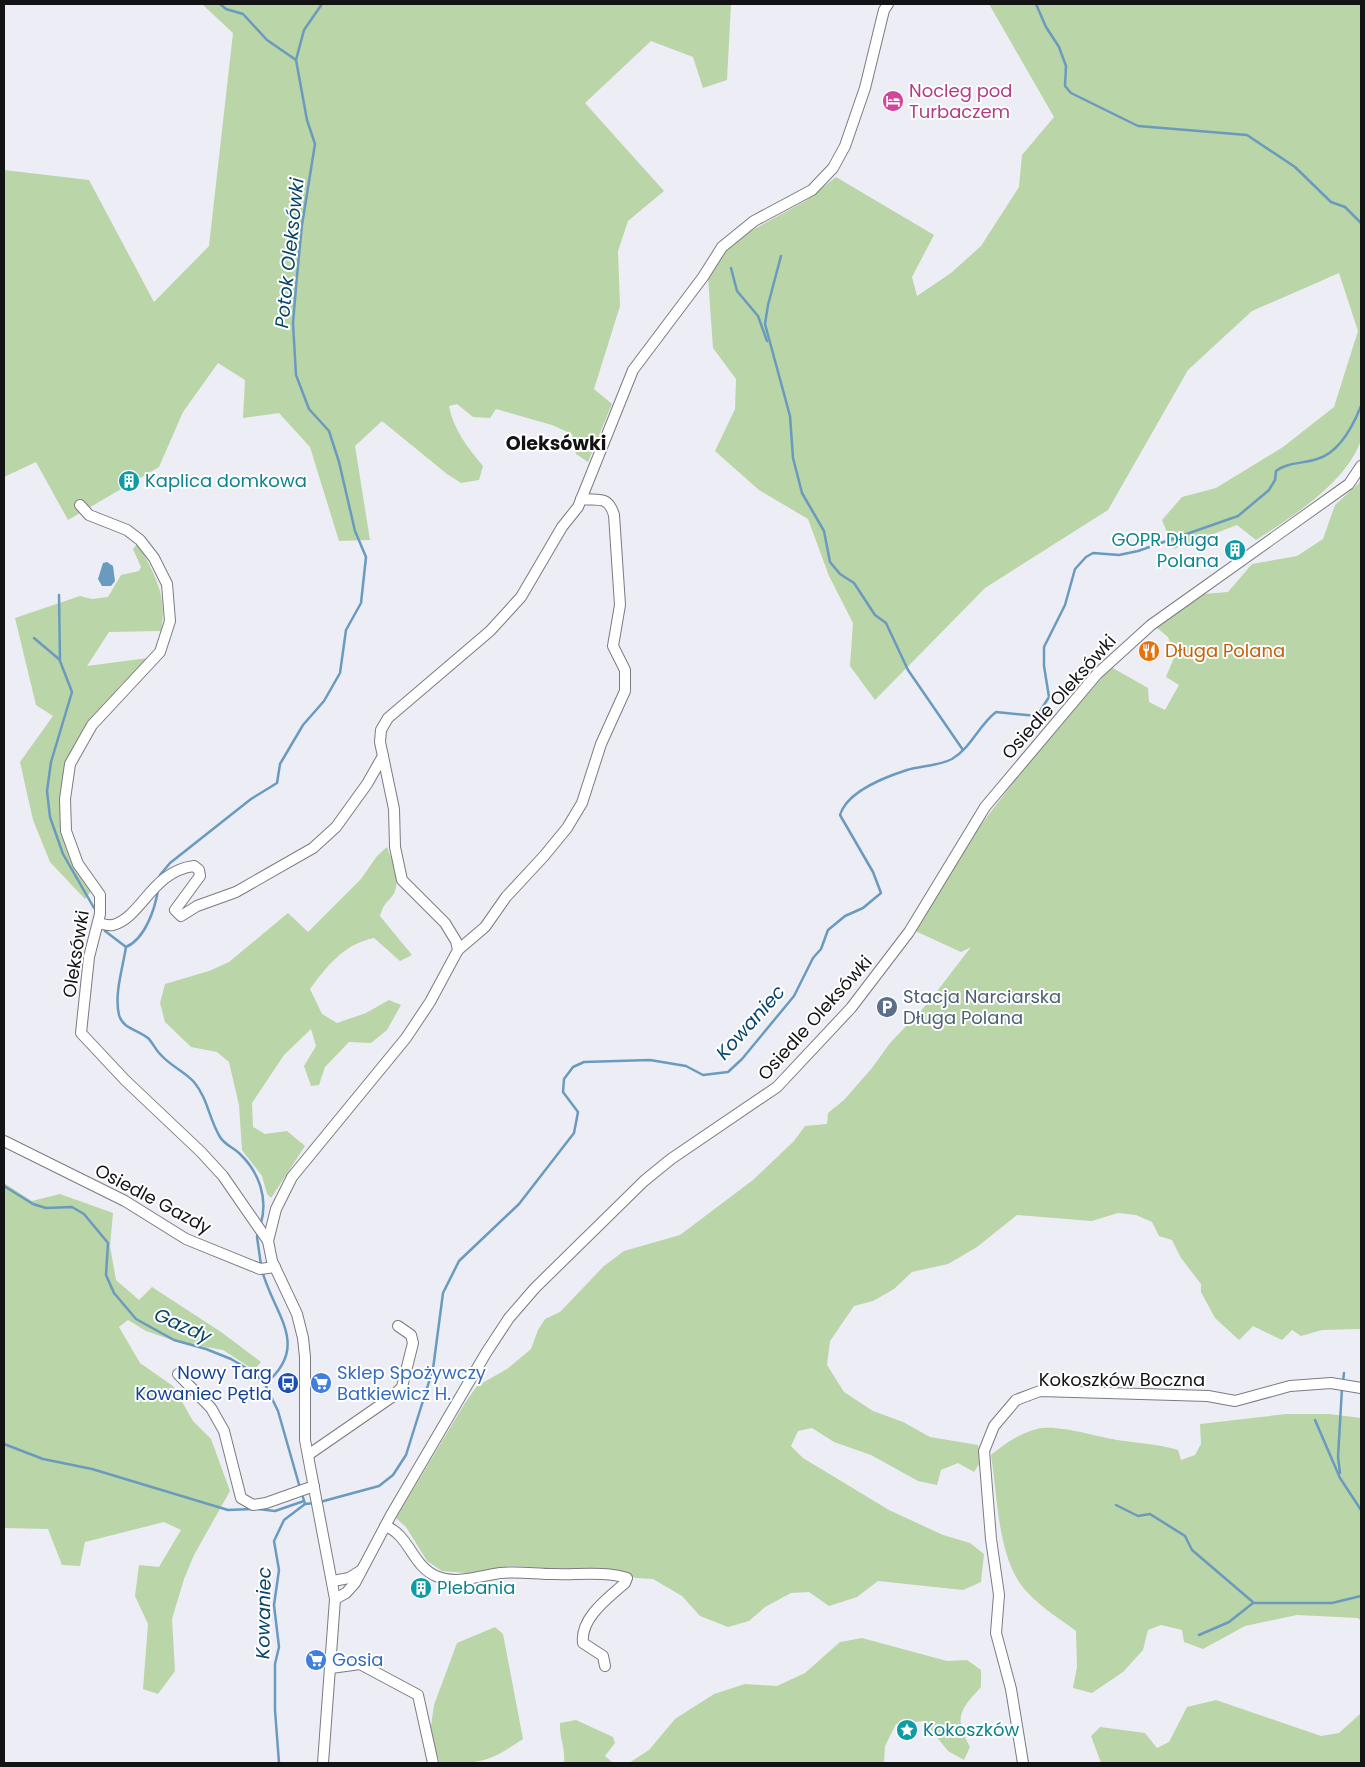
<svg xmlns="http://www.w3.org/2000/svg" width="1365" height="1767" font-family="Poppins,sans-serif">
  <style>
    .green { fill: #bad5a7 }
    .water { fill: #6a9bbf }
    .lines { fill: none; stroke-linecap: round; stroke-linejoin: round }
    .stream { stroke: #6a9bbf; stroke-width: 2.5 }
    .minor-casing { stroke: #7b7b83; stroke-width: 12 }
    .minor { stroke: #fff; stroke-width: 10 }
    .labels { text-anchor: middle; stroke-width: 4; stroke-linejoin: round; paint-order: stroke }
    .hotel-label { font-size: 18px; fill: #b23c85; stroke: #fff; text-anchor: start }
    .culture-label { font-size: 18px; fill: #0d838f; stroke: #fff; text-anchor: start }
    .food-label { font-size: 18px; fill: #c56008; stroke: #fff; text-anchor: start }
    .street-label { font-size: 18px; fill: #131316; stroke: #fff }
    .service-label { font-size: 18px; fill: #4e5e75; stroke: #fff; text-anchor: start }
    .transit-label { font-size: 18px; fill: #164399; stroke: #fff; text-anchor: end }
    .shop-label { font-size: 18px; fill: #366cbe; stroke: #fff; text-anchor: start }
    .water-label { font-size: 19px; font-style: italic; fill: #08456a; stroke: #fff }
    .neighbourhood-label { font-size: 19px; font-weight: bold; fill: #131316; stroke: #fff }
  </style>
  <rect width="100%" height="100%" fill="#ededf6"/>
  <g class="green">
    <path d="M 202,4 L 731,4 L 727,80 L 703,88 L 693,57 L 651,41 L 585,103 L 664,191 L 628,221 L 618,251 L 620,306 L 594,389 L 612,404 L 588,462 L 576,454 L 572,434 L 552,425 L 496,409 L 490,418 L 473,417 L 457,404 L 449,406 C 453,429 468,448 483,466 L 479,480 L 461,483 L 447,474 L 382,421 L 355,446 L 370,540 L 339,541 L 310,447 L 279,413 L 243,418 L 245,380 L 218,363 L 183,412 L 159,467 L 68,520 L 36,462 L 4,477 L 4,170 L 89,180 L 154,302 L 209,246 L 233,33 Z"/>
    <path d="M 989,4 L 1361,4 L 1361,440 C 1347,482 1292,517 1256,540 L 1237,525 L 1174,549 L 1162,520 L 1182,497 L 1216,488 L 1283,447 L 1334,407 L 1358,331 L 1339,273 L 1252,311 L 1188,370 L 1108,510 L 985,588 L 875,700 L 850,666 L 853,623 L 829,576 L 808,519 L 759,490 L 715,451 L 735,409 L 736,379 L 713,348 L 708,277 L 725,250 L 738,238 L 807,200 L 836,177 L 934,235 L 912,277 L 917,296 L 951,273 L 981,246 L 1019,187 L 1022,155 L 1054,117 Z"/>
    <path d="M 1361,477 L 1361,1329 L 1322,1330 L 1301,1336 L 1292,1330 L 1282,1340 L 1253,1326 L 1239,1340 L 1215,1318 L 1201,1292 L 1201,1284 L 1181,1258 L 1172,1240 L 1159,1236 L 1152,1222 L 1136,1215 L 1118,1213 L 1092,1221 L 1017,1215 L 977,1247 L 948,1264 L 912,1272 L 894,1289 L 873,1301 L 854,1306 L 830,1341 L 827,1365 L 844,1392 L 873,1411 L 903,1422 L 930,1437 L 978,1445 L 981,1461 L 974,1472 L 958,1463 L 941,1470 L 937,1485 L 918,1481 L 871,1455 L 834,1442 L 812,1428 L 798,1431 L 791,1446 L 803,1458 L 889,1510 L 943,1535 L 970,1543 L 984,1554 L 981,1582 L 963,1590 L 878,1581 L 857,1597 L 829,1606 L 809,1592 L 791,1593 L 765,1607 L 749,1621 L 728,1627 L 700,1616 L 682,1596 L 653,1579 L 636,1578 L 610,1571 L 509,1566 L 477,1574 L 442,1571 L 427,1561 L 406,1527 L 396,1518 L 465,1403 L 477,1386 L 507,1369 L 531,1349 L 538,1330 L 545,1319 L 560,1312 L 604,1266 L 624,1251 L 680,1235 L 753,1180 L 794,1141 L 805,1126 L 827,1124 L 828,1113 L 844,1100 L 872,1068 L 890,1043 L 928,1003 L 971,947 L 961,952 L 913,930 L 972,836 L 1038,751 L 1111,667 L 1148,688 L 1149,702 L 1165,710 L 1179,685 L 1166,677 L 1175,655 L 1168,637 L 1156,627 L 1204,594 L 1228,592 L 1252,564 L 1297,556 L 1323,539 L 1335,505 L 1359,483 Z"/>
    <path d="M 138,543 C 154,574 168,595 161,631 L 109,632 L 87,666 L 148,658 L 119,687 L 74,747 L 61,813 L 93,889 L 85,899 L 50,862 L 33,820 L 20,762 L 53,716 L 36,705 L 15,618 L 80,596 L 92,599 L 108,597 L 121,575 L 139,571 L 141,567 L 133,549 Z"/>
    <path d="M 387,847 C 392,861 402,881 393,895 C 386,904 384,903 380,916 L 412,955 L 400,961 L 374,938 C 344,944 327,966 310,989 L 322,1014 L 337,1023 L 366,1013 L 389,1000 L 401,1005 L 387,1030 L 371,1043 L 349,1042 L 325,1067 L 319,1085 L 311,1086 L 304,1066 L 316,1046 L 311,1029 L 284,1055 L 252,1103 L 253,1127 L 265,1134 L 287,1131 L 305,1146 L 271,1198 L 267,1194 L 262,1176 L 242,1150 L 239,1105 L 229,1062 L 217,1052 L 191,1047 L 165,1022 L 160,1003 L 165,984 L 209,971 L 229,962 L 288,913 L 308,932 L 361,879 L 377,856 Z"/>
    <path d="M 4,1183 L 32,1201 L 60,1194 L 113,1213 L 110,1246 L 116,1280 L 139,1300 L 152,1287 L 221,1332 L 261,1362 L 254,1370 L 223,1350 L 178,1342 L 146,1331 L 128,1320 L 119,1327 L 140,1363 L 173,1386 L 193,1421 L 211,1439 L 230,1491 L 194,1555 L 184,1579 L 172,1619 L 175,1671 L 158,1694 L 143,1689 L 148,1624 L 135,1596 L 139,1565 L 159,1567 L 181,1530 L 164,1522 L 85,1542 L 80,1566 L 62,1565 L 48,1529 L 4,1528 Z"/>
    <path d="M 1286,1414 L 1329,1414 L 1361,1418 L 1361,1621 L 1358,1618 L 1297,1615 L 1245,1626 L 1203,1649 L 1184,1642 L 1182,1630 L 1161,1625 L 1148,1630 L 1143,1650 L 1123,1672 L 1092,1693 L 1073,1688 L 1077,1667 L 1076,1631 C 1060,1619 1042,1608 1028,1593 C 997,1562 998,1497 991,1455 C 1004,1444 1020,1433 1037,1429 C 1057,1424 1097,1437 1117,1440 C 1138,1443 1158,1444 1178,1450 L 1181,1460 L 1195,1455 L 1201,1444 L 1200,1424 Z"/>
    <path d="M 495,1627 L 503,1634 L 523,1739 C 487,1763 482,1763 440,1763 L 430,1733 L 434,1705 L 457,1643 Z"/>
    <path d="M 862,1638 L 947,1661 L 967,1660 L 981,1670 L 981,1687 C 959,1711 954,1717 970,1747 L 964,1760 L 948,1751 L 924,1721 L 896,1724 L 885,1746 L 884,1763 L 629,1763 L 649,1750 L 675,1719 L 714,1694 L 745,1684 L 777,1686 L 805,1673 L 840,1642 Z"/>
    <path d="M 1216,1700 L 1321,1736 L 1339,1733 L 1361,1713 L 1361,1763 L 1101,1763 L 1091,1736 L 1100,1727 L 1145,1733 L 1157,1748 L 1169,1742 L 1187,1707 Z"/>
    <path d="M 576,1720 L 613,1737 L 615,1743 L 605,1756 L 613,1763 L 564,1763 C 566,1750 559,1737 560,1723 Z"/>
  </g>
  <path class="water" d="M 107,562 L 113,566 L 115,581 L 111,586 L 102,586 L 98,579 L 103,563 Z"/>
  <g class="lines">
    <g class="stream">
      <path d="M 220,4 L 226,9 L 243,14 L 267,40 L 296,60"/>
      <path d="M 1036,4 L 1046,27 L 1059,47 L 1066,66 L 1065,86 L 1071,93 L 1138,126 L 1247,135 L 1295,167 L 1331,202 L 1345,207 L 1361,223"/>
      <path d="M 781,256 L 768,305 L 765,324 L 790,416 L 793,458 L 802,493 L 824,531 L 830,562 L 840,574 L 854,583 L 875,615 L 886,623 L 908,670 L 963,750"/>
      <path d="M 731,268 L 737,291 L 758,316 L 767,341"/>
      <path d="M 59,595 L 60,661 L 72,692 L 51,762 L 47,791 L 50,817 L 63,854 L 94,908"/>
      <path d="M 34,638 L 60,660"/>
      <path d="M 159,880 L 160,875 L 170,863 L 251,799 L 277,783 L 280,764 L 303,725 L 324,701 L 340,673 L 346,630 L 361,603 L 366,557 L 355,531 L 339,462 L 329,431 L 309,409 L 296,375 L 293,323 L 297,276 L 302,225 L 315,144 L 307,120 L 296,60 L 304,30 L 322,4"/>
      <path d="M 158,890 C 155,909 145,939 126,947 C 123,967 114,994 119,1015 C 123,1029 137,1029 148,1038 C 153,1043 156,1051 162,1056 C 171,1066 185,1072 194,1082 C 208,1099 209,1119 220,1137 C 225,1145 234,1148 240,1154 C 259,1172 268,1198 261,1223"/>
      <path d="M 105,931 L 126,947"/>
      <path d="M 4,1186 L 33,1204 L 46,1208 L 72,1207 L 84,1214 L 108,1243 L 106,1275 L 114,1293 L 136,1319 L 174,1340 L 206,1349 L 231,1359 L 253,1372 L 265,1384 L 278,1411 L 300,1488"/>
      <path d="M 258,1231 L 257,1237 L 261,1265"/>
      <path d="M 262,1270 C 273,1314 312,1345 265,1384"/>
      <path d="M 1343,1381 L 1344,1373"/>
      <path d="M 1315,1420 L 1340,1478 L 1361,1510"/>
      <path d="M 4,1444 L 43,1459 L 92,1469 L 228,1510 L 252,1509"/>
      <path d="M 1340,1473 L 1338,1457 L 1342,1388"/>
      <path d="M 302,1494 L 305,1504"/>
      <path d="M 320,1502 L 379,1486 L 393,1475 L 406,1455 L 433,1369 L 443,1293 L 459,1261 L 519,1204 L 574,1133 L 578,1112 L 563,1092 L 564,1079 L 573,1067 L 584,1062 L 650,1060 L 686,1066 L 703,1075 L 728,1072 L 742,1059 L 794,996 L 813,958 L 821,949 L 828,930 L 845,916 L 863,908 L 881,893 L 873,872 L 840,815 C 847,792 885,777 907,770 C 921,766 938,766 952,759 C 970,749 979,725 996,712 L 1037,716 L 1049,697 L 1044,666 L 1044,647 L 1065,605 L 1075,569 L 1086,557 L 1093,553 L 1119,555 L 1138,551 L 1238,516 L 1269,490 L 1275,480 L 1276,471 C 1288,462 1302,464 1317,459 C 1339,453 1353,426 1361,406"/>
      <path d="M 1116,1505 L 1138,1516 L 1150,1514 L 1185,1536 L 1192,1550 L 1254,1603 L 1332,1603 L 1361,1596"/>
      <path d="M 258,1509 L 275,1511 L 304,1501"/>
      <path d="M 1199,1635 L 1229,1622 L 1253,1603"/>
      <path d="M 279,1763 L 275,1710 L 275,1664 L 279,1647 L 274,1605 L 279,1570 L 274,1541 L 284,1520 L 305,1504 L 315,1503"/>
    </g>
    <g class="minor-casing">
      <g id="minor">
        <path d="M 80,505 L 89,515 L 127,530 L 140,540 L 154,558 L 167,584 L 170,621 L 160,652 L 92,725 L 70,764 L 65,799 L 66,831 L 78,864 L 100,895 L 100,914 L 89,957 L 81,1033 L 125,1080 L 201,1152 L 223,1176 L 268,1241 L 272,1261 L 297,1314 L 303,1338 L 305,1357 L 305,1440 L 335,1599 L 323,1763"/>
        <path d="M 98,923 C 103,924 108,926 113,925 C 142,917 152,871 194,866 L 199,870 L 200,876 L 175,910 L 181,916 L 197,906 L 236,892 L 313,848 L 336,827 L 367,784 L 383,756"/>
        <path d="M 458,950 L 485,927 L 506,897 L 544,856 L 567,828 L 582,803 L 601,744 L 625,691 L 625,670 L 613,646 L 620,605 L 614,515 C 608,495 599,501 581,499"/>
        <path d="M 4,1141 L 125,1201 L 186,1239 L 260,1269 L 275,1267"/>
        <path d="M 268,1241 L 276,1209 L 292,1177 L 406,1038 L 430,1002 L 458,950 L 456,941 L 445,923 L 402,880 L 395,847 L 394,809 L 380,742 L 381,730 L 388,718 L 490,631 L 521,597 L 562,527 L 578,507 L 633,370 L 703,277 L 722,247 L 754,221 L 812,190 L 833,168 L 845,146 L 865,88 L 884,10 L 888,4"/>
        <path d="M 178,1374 L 211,1408 L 224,1431 L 241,1498 L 253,1505 L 266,1503 L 314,1486"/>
        <path d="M 308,1455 L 392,1397 L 402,1387 L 413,1343 L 411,1335 L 398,1326"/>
        <path d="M 385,1526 C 409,1534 412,1566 436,1576 C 455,1585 480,1576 500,1573 C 518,1571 536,1574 554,1574 C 577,1575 605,1571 627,1578 L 625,1583 C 608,1598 580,1618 583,1643 L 603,1656 L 605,1666"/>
        <path d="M 333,1581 L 349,1578 L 360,1571"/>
        <path d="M 335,1599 L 346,1593 L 355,1583 L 391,1515 L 486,1353 L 509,1318 L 535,1288 L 644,1181 L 671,1159 L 777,1087 L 851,1008 L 909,932 L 985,807 L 1097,674 L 1151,625 L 1349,484 L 1361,466"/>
        <path d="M 331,1668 L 360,1664 L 418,1695 L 433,1763"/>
        <path d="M 1023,1763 L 1011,1689 L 996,1633 L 999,1595 L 991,1539 L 984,1451 L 994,1426 L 1016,1400 L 1040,1391 L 1208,1396 L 1235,1401 L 1290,1386 L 1331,1383 L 1361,1388"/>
      </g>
    </g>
    <use href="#minor" class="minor"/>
  </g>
  <defs>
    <g id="hotel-disc" transform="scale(1.125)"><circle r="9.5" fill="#d1479c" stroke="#fff"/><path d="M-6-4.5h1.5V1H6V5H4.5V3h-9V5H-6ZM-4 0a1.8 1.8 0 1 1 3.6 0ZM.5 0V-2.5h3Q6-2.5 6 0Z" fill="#fff"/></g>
    <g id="building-disc" transform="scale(1.125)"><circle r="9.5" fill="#0f9aa8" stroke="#fff"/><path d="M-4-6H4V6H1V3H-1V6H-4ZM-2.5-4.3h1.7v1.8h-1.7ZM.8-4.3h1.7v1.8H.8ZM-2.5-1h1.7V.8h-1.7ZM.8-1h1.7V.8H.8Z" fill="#fff"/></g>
    <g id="restaurant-disc" transform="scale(1.125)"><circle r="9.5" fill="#e8710a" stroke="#fff"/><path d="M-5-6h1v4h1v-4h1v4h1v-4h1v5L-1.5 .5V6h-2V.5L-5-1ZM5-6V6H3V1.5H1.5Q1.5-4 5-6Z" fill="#fff"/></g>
    <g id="parking-disc" transform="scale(1.125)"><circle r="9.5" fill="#5c6f8a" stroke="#fff"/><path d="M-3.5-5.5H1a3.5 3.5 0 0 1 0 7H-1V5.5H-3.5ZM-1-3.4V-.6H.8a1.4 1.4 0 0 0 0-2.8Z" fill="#fff"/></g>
    <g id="bus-disc" transform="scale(1.125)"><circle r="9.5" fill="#1a4fb4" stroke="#fff"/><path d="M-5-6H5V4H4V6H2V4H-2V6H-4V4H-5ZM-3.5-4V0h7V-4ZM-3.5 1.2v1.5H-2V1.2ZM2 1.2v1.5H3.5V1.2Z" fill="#fff"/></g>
    <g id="supermarket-disc" transform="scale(1.125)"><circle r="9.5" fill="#3f7fe0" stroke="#fff"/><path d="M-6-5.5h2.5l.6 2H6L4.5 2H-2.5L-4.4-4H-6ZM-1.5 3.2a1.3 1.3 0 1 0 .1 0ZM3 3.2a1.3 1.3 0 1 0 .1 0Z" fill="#fff"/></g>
    <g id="sight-disc" transform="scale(1.125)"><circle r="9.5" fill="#0f9aa8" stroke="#fff"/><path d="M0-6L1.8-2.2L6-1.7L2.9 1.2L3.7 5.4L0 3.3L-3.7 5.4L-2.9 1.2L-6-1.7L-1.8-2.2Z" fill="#fff"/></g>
  </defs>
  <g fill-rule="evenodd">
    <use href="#hotel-disc" x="893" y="101"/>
    <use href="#building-disc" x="129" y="481"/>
    <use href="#building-disc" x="1235" y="550"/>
    <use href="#restaurant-disc" x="1149" y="651"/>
    <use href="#parking-disc" x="887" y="1007"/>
    <use href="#bus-disc" x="288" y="1383"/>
    <use href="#supermarket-disc" x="321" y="1383"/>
    <use href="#building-disc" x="421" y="1588"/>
    <use href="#supermarket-disc" x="316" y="1660"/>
    <use href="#sight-disc" x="907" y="1730"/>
  </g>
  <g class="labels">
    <g class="hotel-label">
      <text x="909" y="97">Nocleg pod<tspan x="909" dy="21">Turbaczem</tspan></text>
    </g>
    <g class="culture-label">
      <text x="145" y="487">Kaplica domkowa</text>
      <text x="1219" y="546" text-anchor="end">GOPR Długa<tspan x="1219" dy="21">Polana</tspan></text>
      <text x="437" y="1594">Plebania</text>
      <text x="923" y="1736">Kokoszków</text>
    </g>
    <g class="food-label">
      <text x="1165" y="657">Długa Polana</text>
    </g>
    <g class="street-label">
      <text transform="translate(1059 697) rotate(-48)" y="6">Osiedle Oleksówki</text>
      <text transform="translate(76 954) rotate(-81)" y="6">Oleksówki</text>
      <text transform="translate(815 1018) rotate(-48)" y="6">Osiedle Oleksówki</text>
      <text transform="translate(153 1199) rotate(28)" y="6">Osiedle Gazdy</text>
      <text x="1122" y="1386">Kokoszków Boczna</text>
    </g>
    <g class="service-label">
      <text x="903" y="1003">Stacja Narciarska<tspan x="903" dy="21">Długa Polana</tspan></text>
    </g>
    <g class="transit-label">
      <text x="272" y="1379">Nowy Targ<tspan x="272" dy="21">Kowaniec Pętla</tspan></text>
    </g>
    <g class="shop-label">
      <text x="337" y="1379">Sklep Spożywczy<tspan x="337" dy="21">Batkiewicz H.</tspan></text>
      <text x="332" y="1666">Gosia</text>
    </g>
    <g class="water-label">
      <text transform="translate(289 253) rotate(-84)" y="7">Potok Oleksówki</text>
      <text transform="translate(750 1022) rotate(-48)" y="7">Kowaniec</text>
      <text transform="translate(183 1325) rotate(24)" y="7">Gazdy</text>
      <text transform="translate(263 1613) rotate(-89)" y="7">Kowaniec</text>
    </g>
    <g class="neighbourhood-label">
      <text x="556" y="450">Oleksówki</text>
    </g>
  </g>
  <rect width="1365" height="1767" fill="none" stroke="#131316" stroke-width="10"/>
</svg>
